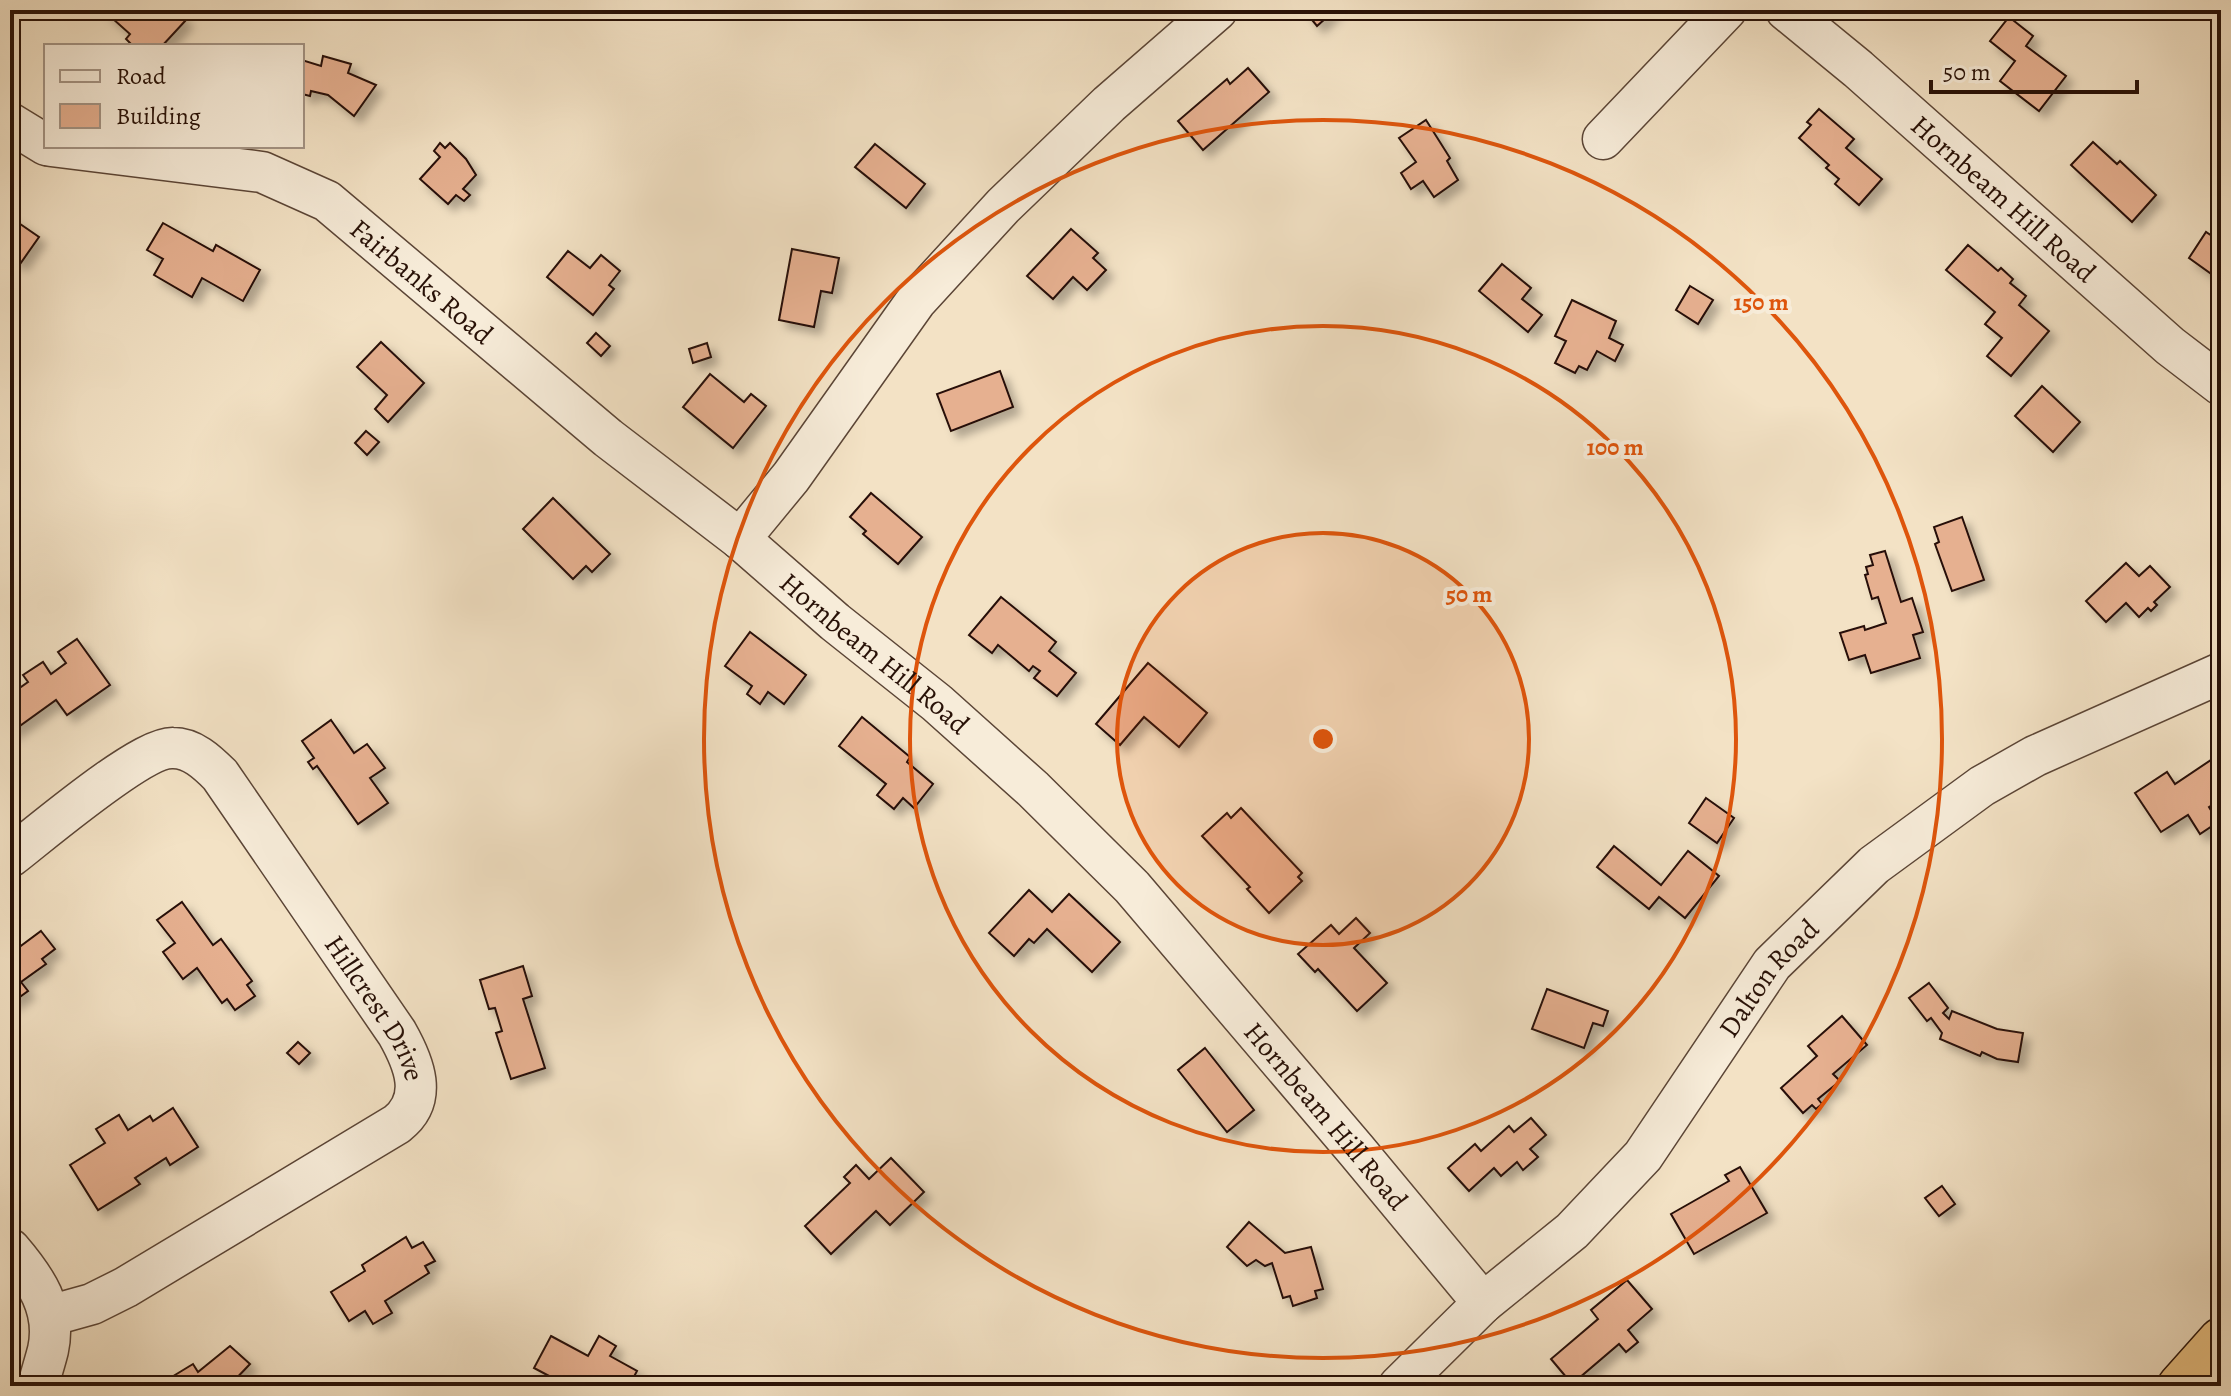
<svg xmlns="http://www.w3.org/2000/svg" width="2231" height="1396" font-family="Alegreya,serif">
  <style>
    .building { fill: #e6b090; stroke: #281107; stroke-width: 2; filter: url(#shadow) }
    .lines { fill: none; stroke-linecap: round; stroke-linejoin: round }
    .minor-casing { stroke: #5b4536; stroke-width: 43 }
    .highway-casing { stroke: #281107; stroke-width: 47 }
    .minor { stroke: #f7ecd9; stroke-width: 40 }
    .highway { stroke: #eac182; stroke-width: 44 }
    .ring { fill: none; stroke: #de550c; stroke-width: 4 }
    .labels { text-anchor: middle; stroke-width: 8; stroke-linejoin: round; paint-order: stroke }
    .street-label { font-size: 28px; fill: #281107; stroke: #f7ecd9 }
    .centre { fill: #de550c; stroke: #f7ecd9; stroke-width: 4 }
    .ring-label { font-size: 24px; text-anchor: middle; font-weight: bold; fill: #de550c; stroke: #f7ecd9; stroke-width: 8; stroke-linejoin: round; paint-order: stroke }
  </style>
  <defs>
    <filter id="shadow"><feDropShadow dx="7" dy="7" stdDeviation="4" flood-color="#0004"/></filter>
  </defs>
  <rect width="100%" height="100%" fill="#f3e2c5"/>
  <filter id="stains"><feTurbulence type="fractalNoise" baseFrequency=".0025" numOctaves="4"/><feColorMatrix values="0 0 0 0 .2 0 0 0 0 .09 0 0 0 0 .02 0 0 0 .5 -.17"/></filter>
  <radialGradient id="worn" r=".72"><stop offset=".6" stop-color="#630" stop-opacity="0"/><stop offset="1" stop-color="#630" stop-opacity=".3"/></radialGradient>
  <g class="building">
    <path d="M 103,10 L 175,10 L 186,20 L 162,46 L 133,46 L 126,39 L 130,34 Z"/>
    <path d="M 1304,10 L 1335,10 L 1317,26 Z"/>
    <path d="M 2009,17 L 2033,36 L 2026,46 L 2066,76 L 2039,111 L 2000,81 L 2015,61 L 1990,41 Z"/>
    <path d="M 323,56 L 351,64 L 348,73 L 376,85 L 354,116 L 328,95 L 311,91 L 310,96 L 302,94 L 302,60 L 321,66 Z"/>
    <path d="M 1248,68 L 1269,92 L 1203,150 L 1178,121 L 1227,79 L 1230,84 Z"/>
    <path d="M 1819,109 L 1854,139 L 1846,148 L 1882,179 L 1859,205 L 1835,184 L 1839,179 L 1826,168 L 1829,165 L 1799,138 L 1811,125 L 1807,122 Z"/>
    <path d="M 1426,120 L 1450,158 L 1447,161 L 1458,180 L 1434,197 L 1423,181 L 1411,189 L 1401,173 L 1416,162 L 1399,138 Z"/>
    <path d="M 2093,142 L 2117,164 L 2120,161 L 2156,195 L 2132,222 L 2071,165 Z"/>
    <path d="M 440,143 L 445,148 L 450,143 L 466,159 L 476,175 L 463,189 L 470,195 L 464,201 L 456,195 L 448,204 L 420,179 L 440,157 L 434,151 Z"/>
    <path d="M 875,144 L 925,184 L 906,208 L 855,167 Z"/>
    <path d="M 10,217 L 39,237 L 20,264 L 10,257 Z"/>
    <path d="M 163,223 L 213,251 L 216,245 L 260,270 L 243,301 L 202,278 L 192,297 L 154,275 L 163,259 L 147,250 Z"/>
    <path d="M 1071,229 L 1098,253 L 1093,258 L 1106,270 L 1087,290 L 1073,277 L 1053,299 L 1027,276 Z"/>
    <path d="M 2221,230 L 2221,272 L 2217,278 L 2189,258 L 2206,232 L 2215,238 Z"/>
    <path d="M 1968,245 L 1998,271 L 2001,268 L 2013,279 L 2010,283 L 2026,296 L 2019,305 L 2049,331 L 2011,376 L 1987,356 L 2002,338 L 1985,324 L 1995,312 L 1946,270 Z"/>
    <path d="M 792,249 L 839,258 L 832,293 L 821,291 L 814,327 L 779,320 Z"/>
    <path d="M 568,251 L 590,268 L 601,255 L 620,271 L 609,285 L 614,289 L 593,315 L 547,277 Z"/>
    <path d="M 1502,264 L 1531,288 L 1522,299 L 1542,315 L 1528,332 L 1479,291 Z"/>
    <path d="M 1690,286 L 1713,300 L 1698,324 L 1676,310 Z"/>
    <path d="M 1572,300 L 1616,321 L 1609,338 L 1623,345 L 1615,361 L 1597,351 L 1587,370 L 1579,366 L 1575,373 L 1555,363 L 1566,341 L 1555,336 Z"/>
    <path d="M 596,333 L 610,346 L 601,356 L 587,343 Z"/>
    <path d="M 381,342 L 424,383 L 388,422 L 375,409 L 387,395 L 357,367 Z"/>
    <path d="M 707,343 L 711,357 L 693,363 L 689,349 Z"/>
    <path d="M 1000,371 L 1013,407 L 951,431 L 937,394 Z"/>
    <path d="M 710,374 L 744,402 L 751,394 L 766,406 L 733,448 L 683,407 Z"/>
    <path d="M 2042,386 L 2080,422 L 2053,452 L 2015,416 Z"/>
    <path d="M 366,431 L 379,442 L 367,455 L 355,443 Z"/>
    <path d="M 871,493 L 922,537 L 898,564 L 863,534 L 866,531 L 850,517 Z"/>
    <path d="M 553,498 L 610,554 L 592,572 L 586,566 L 573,579 L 523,529 Z"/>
    <path d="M 1962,517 L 1984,580 L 1952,591 L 1935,544 L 1939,542 L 1934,527 Z"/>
    <path d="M 1885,551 L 1901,602 L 1912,598 L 1923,632 L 1913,635 L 1920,658 L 1871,673 L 1865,655 L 1849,660 L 1840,633 L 1864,626 L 1865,630 L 1886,623 L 1878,597 L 1872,599 L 1865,575 L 1868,574 L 1866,567 L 1873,565 L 1870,555 Z"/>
    <path d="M 2126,563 L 2139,576 L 2150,566 L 2170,587 L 2154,602 L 2157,605 L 2151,611 L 2148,608 L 2139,617 L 2126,603 L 2106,622 L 2086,601 Z"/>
    <path d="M 1001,597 L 1056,642 L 1049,651 L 1076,673 L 1057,696 L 1034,678 L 1040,671 L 1033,666 L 1029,671 L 998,645 L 992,653 L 969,635 Z"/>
    <path d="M 750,632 L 806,675 L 784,704 L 768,692 L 760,704 L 747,694 L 752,686 L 725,666 Z"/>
    <path d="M 77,639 L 110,685 L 67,715 L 56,700 L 10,733 L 10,677 L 18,689 L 28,682 L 23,675 L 43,662 L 51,674 L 66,663 L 58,652 Z"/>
    <path d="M 1148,663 L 1207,713 L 1179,747 L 1144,717 L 1120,745 L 1096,724 Z"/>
    <path d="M 862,717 L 910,757 L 907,762 L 933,784 L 914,808 L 903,798 L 894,809 L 877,795 L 886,784 L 839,746 Z"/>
    <path d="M 331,720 L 354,753 L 367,744 L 385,768 L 370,778 L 388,803 L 358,824 L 317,766 L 313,769 L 308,762 L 314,758 L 302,741 Z"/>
    <path d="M 2211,760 L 2221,776 L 2221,793 L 2218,795 L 2220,800 L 2209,807 L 2218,822 L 2200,834 L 2188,815 L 2161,832 L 2135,793 L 2167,772 L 2175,784 Z"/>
    <path d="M 1706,798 L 1734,818 L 1717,843 L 1689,823 Z"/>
    <path d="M 1241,808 L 1302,873 L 1298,877 L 1302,881 L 1269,913 L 1247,889 L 1250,887 L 1202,836 L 1227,813 L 1231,818 Z"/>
    <path d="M 1614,846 L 1661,885 L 1688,851 L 1719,876 L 1685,918 L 1659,897 L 1649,909 L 1597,867 Z"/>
    <path d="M 1029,890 L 1052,912 L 1069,894 L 1120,942 L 1092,972 L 1047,929 L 1034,943 L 1029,939 L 1014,956 L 989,933 Z"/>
    <path d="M 182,902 L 213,945 L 221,939 L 252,981 L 247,985 L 255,996 L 235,1010 L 227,999 L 222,1003 L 197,968 L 183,979 L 163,952 L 175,943 L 157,920 Z"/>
    <path d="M 1356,918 L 1370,933 L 1354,948 L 1387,983 L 1357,1011 L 1318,969 L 1315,972 L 1298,954 L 1331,925 L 1339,934 Z"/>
    <path d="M 41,931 L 55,949 L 42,959 L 46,964 L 21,982 L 28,991 L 10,1004 L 10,954 Z"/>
    <path d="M 523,966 L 532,996 L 523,999 L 545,1068 L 511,1079 L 496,1033 L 502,1031 L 495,1008 L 489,1009 L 480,980 Z"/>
    <path d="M 1929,983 L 1948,1008 L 1943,1013 L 1949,1019 L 1952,1011 L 1997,1029 L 2023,1033 L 2018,1062 L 1997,1059 L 1982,1052 L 1980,1056 L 1940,1039 L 1942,1033 L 1931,1018 L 1927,1021 L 1909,998 Z"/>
    <path d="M 1547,989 L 1608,1011 L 1603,1026 L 1593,1023 L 1584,1048 L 1532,1029 Z"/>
    <path d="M 1842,1016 L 1867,1045 L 1833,1074 L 1840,1081 L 1818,1099 L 1822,1104 L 1816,1109 L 1812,1105 L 1803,1113 L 1781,1088 L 1817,1056 L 1808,1046 Z"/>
    <path d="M 298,1042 L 310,1053 L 299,1064 L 287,1053 Z"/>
    <path d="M 1205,1048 L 1254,1110 L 1227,1132 L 1178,1070 Z"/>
    <path d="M 173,1108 L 198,1147 L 170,1165 L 166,1158 L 135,1178 L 140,1184 L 98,1210 L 70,1165 L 105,1143 L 96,1129 L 119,1115 L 128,1130 L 150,1116 L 153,1121 Z"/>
    <path d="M 1531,1118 L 1546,1135 L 1530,1149 L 1538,1157 L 1523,1170 L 1517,1162 L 1501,1176 L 1494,1168 L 1469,1191 L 1448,1168 L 1475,1144 L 1481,1151 L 1509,1126 L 1514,1132 Z"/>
    <path d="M 891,1158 L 924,1192 L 890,1225 L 876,1211 L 831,1254 L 805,1226 L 850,1183 L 844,1177 L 856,1165 L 869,1179 Z"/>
    <path d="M 1740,1167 L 1767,1213 L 1694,1254 L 1671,1214 L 1729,1181 L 1725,1175 Z"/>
    <path d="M 1942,1186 L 1955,1204 L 1939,1216 L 1925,1198 Z"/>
    <path d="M 1249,1222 L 1285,1253 L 1311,1247 L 1323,1289 L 1315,1291 L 1317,1298 L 1293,1306 L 1290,1296 L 1283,1298 L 1272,1263 L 1265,1266 L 1256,1260 L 1247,1266 L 1227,1247 Z"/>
    <path d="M 406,1237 L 412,1248 L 423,1242 L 435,1261 L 425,1266 L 429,1273 L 385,1301 L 392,1313 L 373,1324 L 365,1311 L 349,1321 L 331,1292 L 365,1271 L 362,1265 Z"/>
    <path d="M 1627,1280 L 1652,1309 L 1628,1330 L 1638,1342 L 1626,1352 L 1619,1344 L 1572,1384 L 1551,1359 L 1598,1319 L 1591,1310 Z"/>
    <path d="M 551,1336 L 588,1356 L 599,1336 L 616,1346 L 610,1356 L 637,1371 L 629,1386 L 594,1386 L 578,1378 L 574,1386 L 568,1386 L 534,1368 Z"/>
    <path d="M 230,1346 L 250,1364 L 229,1386 L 222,1380 L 212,1386 L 157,1386 L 193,1364 L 198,1372 Z"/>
  </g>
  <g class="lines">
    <g class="minor-casing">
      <g id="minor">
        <path id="s1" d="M 1217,10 L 1109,104 L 1003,206 L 916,301 L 791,477 L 740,539 L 835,622 L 937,703 L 1033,789 L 1132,887 L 1356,1150 L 1483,1303"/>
        <path id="s2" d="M 1786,10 L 1858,69 L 2170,346 L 2221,385"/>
        <path d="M 10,123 L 46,145"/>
        <path d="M 1603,139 L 1726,10"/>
        <path id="s3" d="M 51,146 L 262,172 L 327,201 L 608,438 L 740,539"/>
        <path id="s4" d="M 10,857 C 40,834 141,747 173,748 C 192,748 207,762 220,775 L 397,1033 C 414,1063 429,1099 397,1124 L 126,1287 L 92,1304 L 49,1316"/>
        <path d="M 10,1249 C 35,1278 57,1309 48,1350 C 45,1362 41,1374 38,1386"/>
        <path id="s5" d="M 1399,1386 L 1483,1303 L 1572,1231 L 1643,1156 L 1772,964 L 1874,865 L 1982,786 L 2035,756 L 2221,673"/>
      </g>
    </g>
    <g class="highway-casing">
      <path id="highway" d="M 2180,1386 L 2221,1340"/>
    </g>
    <use href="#minor" class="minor"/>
    <use href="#highway" class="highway"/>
  </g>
  <circle cx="1323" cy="739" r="206" fill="#de550c" fill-opacity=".12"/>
  <g class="ring">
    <circle cx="1323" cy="739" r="206"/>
    <circle cx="1323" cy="739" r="413"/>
    <circle cx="1323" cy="739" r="619"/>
  </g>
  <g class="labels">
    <g class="street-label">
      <text dy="10" stroke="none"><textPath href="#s2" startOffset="288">Hornbeam Hill Road</textPath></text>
      <text dy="10" stroke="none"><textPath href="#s3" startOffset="408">Fairbanks Road</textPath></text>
      <text dy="10" stroke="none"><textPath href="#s1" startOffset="892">Hornbeam Hill Road</textPath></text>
      <text dy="10" stroke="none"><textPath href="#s5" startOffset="554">Dalton Road</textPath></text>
      <text dy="10" stroke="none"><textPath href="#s4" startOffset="534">Hillcrest Drive</textPath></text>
      <text dy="10" stroke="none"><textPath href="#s1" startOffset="1540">Hornbeam Hill Road</textPath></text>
    </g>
  </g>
  <circle cx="1323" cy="739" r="12" class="centre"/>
  <g class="ring-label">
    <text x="1761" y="310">150 m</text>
    <text x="1615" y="455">100 m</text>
    <text x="1469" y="602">50 m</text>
  </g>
  <rect width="2231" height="1396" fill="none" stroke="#f3e2c5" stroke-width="40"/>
  <rect x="12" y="12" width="2207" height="1372" fill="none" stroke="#281107" stroke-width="4"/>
  <rect x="20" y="20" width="2191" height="1356" fill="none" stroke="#281107" stroke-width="2"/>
  <rect x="44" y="44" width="260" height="104" fill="#f7ecd9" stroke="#a49485" stroke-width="2"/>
  <rect x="60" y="70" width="40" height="12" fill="#f7ecd9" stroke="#a49485" stroke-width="2"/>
  <text x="116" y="84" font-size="24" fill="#281107">Road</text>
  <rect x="60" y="104" width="40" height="24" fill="#e6b090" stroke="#a49485" stroke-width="2"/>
  <text x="116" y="124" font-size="24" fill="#281107">Building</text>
  <path d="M1931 80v12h206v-12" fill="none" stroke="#281107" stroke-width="4"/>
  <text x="1943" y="80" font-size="24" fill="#281107" stroke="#f7ecd9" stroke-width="6" paint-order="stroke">50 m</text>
  <rect width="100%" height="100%" filter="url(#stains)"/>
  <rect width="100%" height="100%" fill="url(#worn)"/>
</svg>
